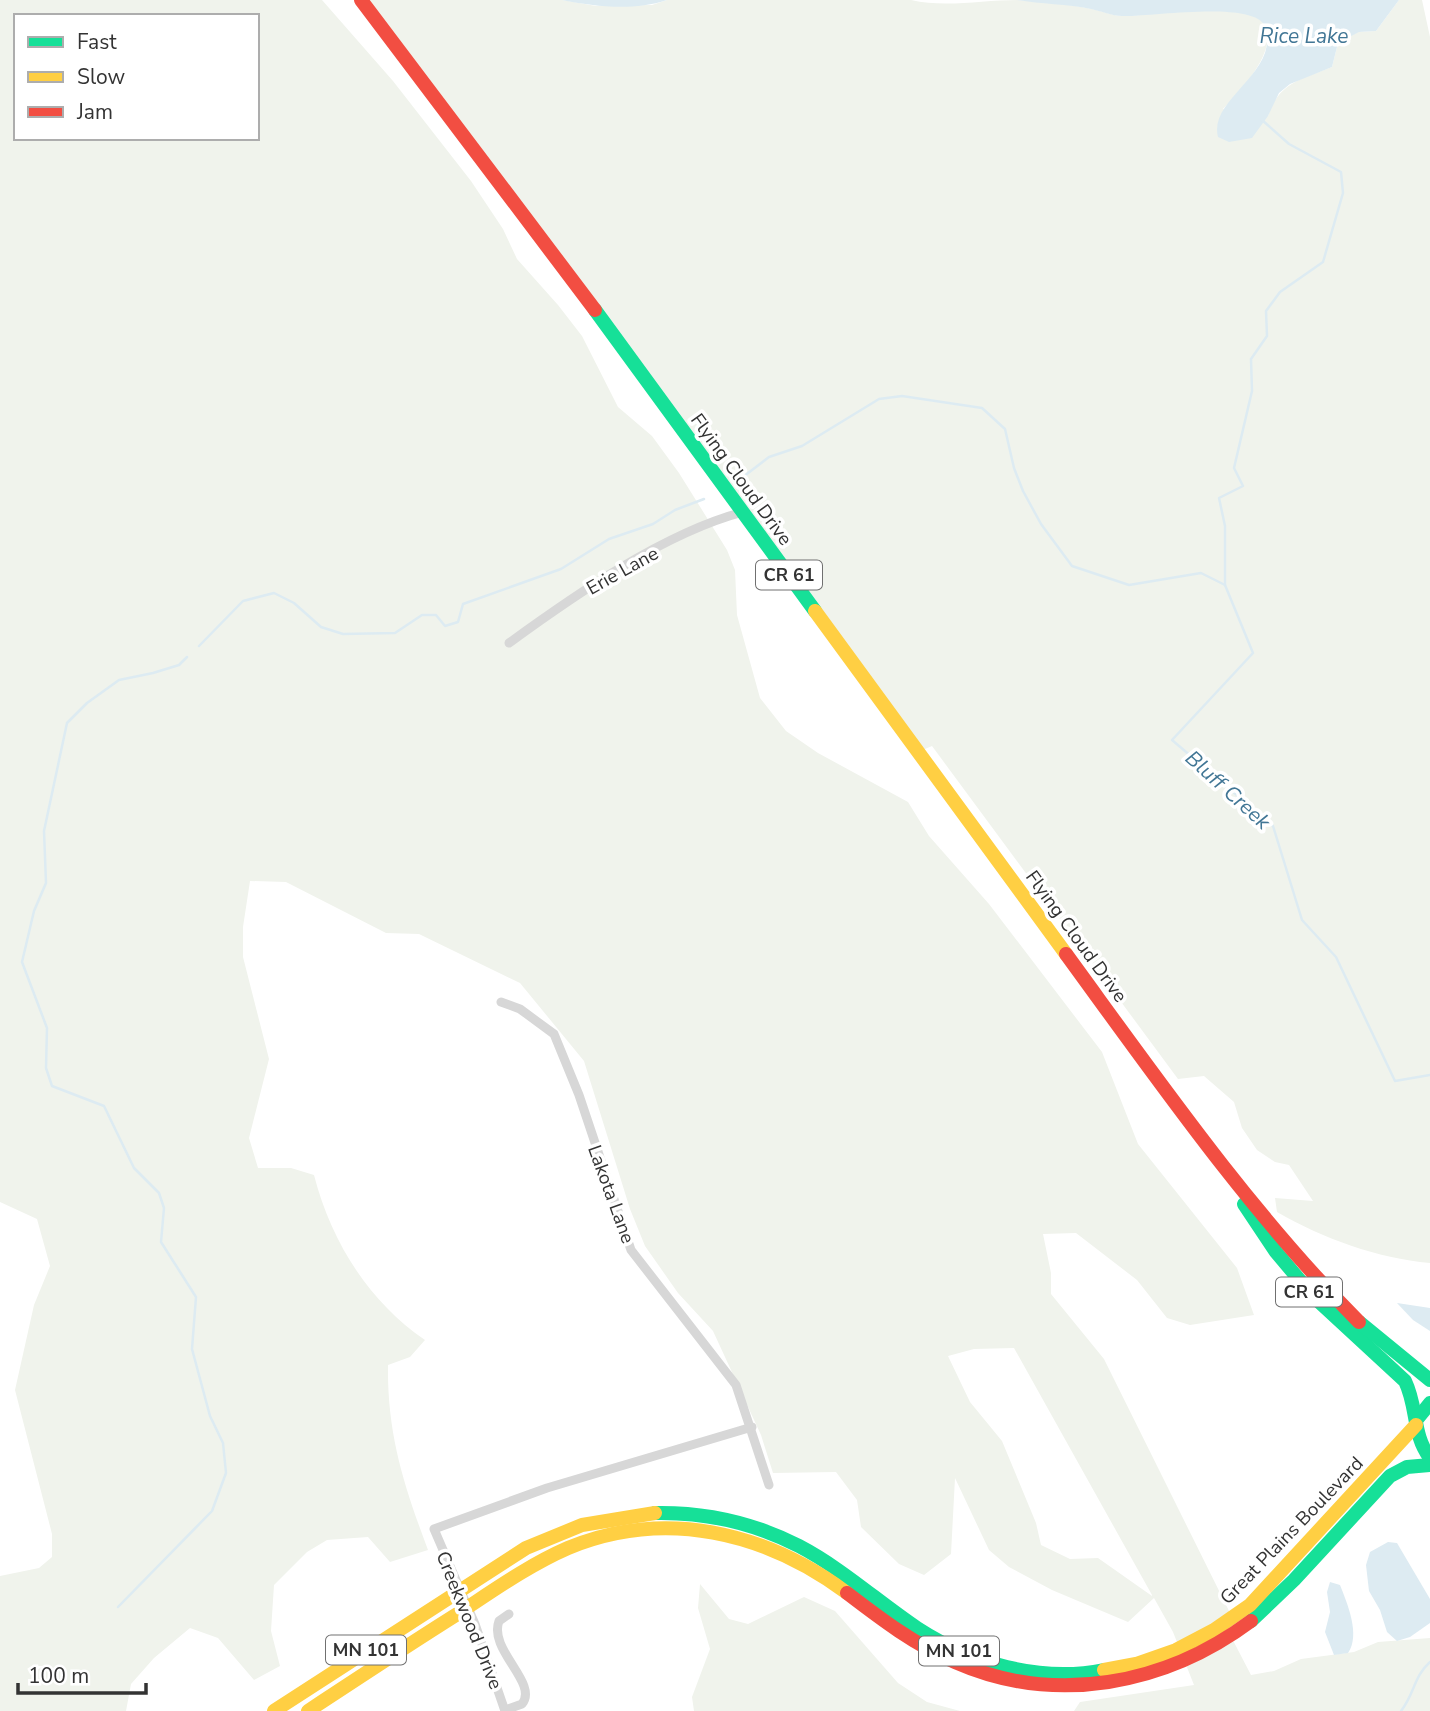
<svg xmlns="http://www.w3.org/2000/svg" width="1430" height="1711" font-family="'Nunito Sans',sans-serif">
  <style>
    .green { fill: #f0f3ec; fill-rule: evenodd }
    .water { fill: #ddebf2 }
    .lines { fill: none; stroke-linecap: round; stroke-linejoin: round }
    .stream { stroke: #ddebf2; stroke-width: 2.5 }
    .street { stroke: #d7d7d7; stroke-width: 9 }
    .fast { stroke: #16e098; stroke-width: 14 }
    .slow { stroke: #ffcf43; stroke-width: 14 }
    .jam { stroke: #f24e42; stroke-width: 14 }
    .labels { text-anchor: middle; stroke-width: 7; stroke-linejoin: round; paint-order: stroke }
    .shield { fill: #fff; stroke: #707070; stroke-width: 2 }
    .shield-label { font-size: 18px; font-weight: bold; fill: #333 }
    .street-label { font-size: 19px; fill: #333; stroke: #fff }
    .water-label { font-size: 21px; font-style: italic; fill: #417695; stroke: #fff }
  </style>
  <rect width="100%" height="100%" fill="#fff"/>
  <g class="green">
    <path d="M 0,0 L 322,0 L 393,81 L 471,181 L 503,229 L 517,259 L 558,305 L 582,336 L 618,407 L 652,436 L 679,473 L 727,550 L 735,570 L 737,615 L 760,698 L 786,731 L 818,753 L 908,802 L 929,836 L 989,904 L 1102,1052 L 1138,1144 L 1237,1268 L 1254,1315 L 1190,1325 L 1167,1318 L 1137,1280 L 1076,1233 L 1043,1234 L 1051,1273 L 1051,1294 L 1104,1359 L 1235,1623 L 1225,1625 L 1251,1675 L 1274,1671 L 1301,1659 L 1354,1652 L 1378,1642 L 1430,1638 L 1430,1711 L 1074,1711 L 1080,1702 L 1194,1685 L 1173,1632 L 1154,1598 L 1128,1622 L 1052,1590 L 1009,1567 L 989,1550 L 955,1478 L 951,1554 L 924,1575 L 899,1564 L 861,1527 L 857,1500 L 836,1472 L 773,1473 L 761,1435 L 713,1331 L 678,1293 L 645,1246 L 630,1209 L 584,1061 L 520,983 L 419,934 L 386,933 L 286,882 L 250,881 L 243,927 L 243,957 L 269,1059 L 249,1138 L 258,1168 L 291,1168 L 314,1175 C 331,1241 368,1301 425,1340 L 410,1357 L 388,1365 C 387,1434 404,1486 428,1550 L 390,1562 L 368,1537 L 327,1540 L 307,1552 L 274,1585 L 271,1631 L 280,1666 L 254,1680 L 218,1638 L 190,1628 L 154,1658 L 131,1684 L 126,1711 L 0,1711 L 0,1576 L 39,1568 L 52,1557 L 52,1534 L 15,1390 L 34,1305 L 50,1266 L 37,1219 L 0,1202 ZM 16,16 L 257,16 L 257,138 L 16,138 ZM 1014,1348 L 1152,1595 L 1152,1596 L 1098,1558 L 1070,1559 L 1041,1545 L 1036,1523 L 1002,1441 L 970,1402 L 948,1356 L 974,1349 Z"/>
    <path d="M 361,0 L 562,0 L 596,6 L 652,5 L 667,0 L 911,0 C 945,8 982,0 1018,0 C 1042,2 1069,4 1092,9 C 1102,11 1113,16 1123,16 C 1153,16 1239,0 1260,19 C 1286,43 1240,92 1223,109 L 1268,116 C 1279,82 1302,79 1332,67 L 1338,43 L 1358,32 L 1376,31 L 1399,0 L 1422,0 L 1430,37 L 1430,1263 C 1377,1258 1324,1239 1277,1212 L 1275,1198 L 1313,1201 L 1289,1165 L 1275,1162 L 1257,1150 L 1242,1128 L 1234,1102 L 1204,1076 L 1178,1079 L 932,746 L 918,752 Z"/>
    <path d="M 700,1584 L 729,1619 L 748,1624 L 804,1597 L 835,1611 L 898,1683 L 927,1702 L 960,1711 L 694,1711 L 692,1697 L 710,1649 L 698,1608 Z"/>
  </g>
  <g class="water">
    <path d="M 562,0 L 667,0 C 634,11 596,7 562,0 Z"/>
    <path d="M 1017,0 L 1399,0 L 1376,31 L 1359,32 L 1338,43 L 1332,67 L 1290,84 L 1279,93 L 1268,116 L 1252,138 L 1229,142 L 1218,137 C 1208,98 1281,73 1265,26 C 1253,0 1150,17 1122,16 C 1112,16 1101,11 1091,9 C 1067,4 1041,4 1017,0 Z"/>
    <path d="M 1397,1303 L 1430,1308 L 1430,1331 L 1413,1320 Z"/>
    <path d="M 1388,1542 L 1397,1543 L 1430,1599 L 1430,1623 L 1410,1637 L 1397,1641 L 1387,1632 L 1380,1610 L 1369,1591 L 1366,1565 L 1370,1552 Z"/>
    <path d="M 1330,1582 L 1340,1585 C 1347,1603 1361,1635 1348,1653 L 1334,1655 L 1325,1632 L 1330,1612 L 1327,1592 Z"/>
  </g>
  <g class="lines">
    <g class="stream">
      <path d="M 1262,120 L 1289,144 L 1341,172 L 1343,193 L 1323,262 L 1280,292 L 1266,311 L 1267,336 L 1251,359 L 1252,391 L 1234,468 L 1243,486 L 1219,498 L 1225,526 L 1225,585 L 1253,653 L 1172,740 L 1273,826 L 1302,920 L 1336,957 L 1395,1081 L 1430,1075"/>
      <path d="M 739,480 L 769,457 L 802,446 L 879,399 L 902,396 L 982,408 L 1005,429 L 1014,468 L 1023,491 L 1041,524 L 1072,566 L 1129,585 L 1201,573 L 1225,585"/>
      <path d="M 199,646 L 243,601 L 274,593 L 294,603 L 321,627 L 343,634 L 395,633 L 422,615 L 436,615 L 445,626 L 458,622 L 463,604 L 561,569 L 609,539 L 653,524 L 675,510 L 704,499"/>
      <path d="M 118,1607 L 212,1511 L 226,1473 L 223,1443 L 210,1416 L 192,1349 L 196,1297 L 161,1242 L 164,1208 L 159,1193 L 134,1168 L 104,1106 L 52,1086 L 46,1068 L 47,1028 L 22,962 L 34,911 L 46,883 L 44,831 L 67,723 L 87,703 L 119,680 L 153,673 L 179,665 L 187,657"/>
      <path d="M 1401,1711 C 1414,1695 1414,1676 1430,1662"/>
    </g>
    <g class="street">
      <path d="M 509,643 C 575,595 664,533 743,512"/>
      <path d="M 501,1002 L 520,1009 L 554,1034 L 579,1095 L 631,1250 L 736,1385 L 769,1485"/>
      <path d="M 505,1710 L 522,1704 C 539,1683 488,1650 499,1621 L 509,1614"/>
      <path d="M 505,1711 L 475,1624 L 434,1529 L 547,1488 L 752,1427"/>
    </g>
    <g class="fast">
      <path d="M 595,310 L 815,611"/>
      <path d="M 1244,1204 L 1276,1252 L 1313,1296 L 1405,1381 C 1418,1408 1412,1434 1430,1458"/>
      <path d="M 1359,1322 L 1430,1380"/>
      <path d="M 1418,1418 L 1430,1403"/>
      <path d="M 655,1513 C 705,1512 754,1523 799,1546 C 841,1568 877,1601 917,1628 C 971,1663 1040,1683 1104,1670"/>
      <path d="M 1251,1621 L 1294,1580 L 1390,1476 L 1407,1467 L 1430,1465"/>
    </g>
    <g class="slow">
      <path d="M 815,611 L 1066,954"/>
      <path d="M 1104,1670 L 1136,1664 L 1176,1650 L 1214,1630 L 1250,1605 L 1416,1425"/>
      <path d="M 274,1711 L 526,1548 L 582,1525 L 655,1513"/>
      <path d="M 308,1711 C 358,1678 408,1645 459,1613 C 494,1590 529,1565 568,1548 C 665,1508 765,1532 847,1593"/>
    </g>
    <g class="jam">
      <path d="M 361,0 L 595,310"/>
      <path d="M 1066,954 C 1158,1080 1249,1211 1359,1322"/>
      <path d="M 847,1593 C 881,1619 915,1645 955,1662 C 1055,1706 1165,1685 1251,1621"/>
    </g>
  </g>
  <g class="labels">
    <g class="shield">
      <rect x="756" y="560.5" width="66" height="29" rx="5"/>
      <rect x="1276" y="1277.5" width="66" height="29" rx="5"/>
      <rect x="326" y="1635.5" width="80" height="29" rx="5"/>
      <rect x="919" y="1636.5" width="80" height="29" rx="5"/>
    </g>
    <g class="shield-label">
      <text x="789" y="581">CR 61</text>
      <text x="1309" y="1298">CR 61</text>
      <text x="366" y="1656">MN 101</text>
      <text x="959" y="1657">MN 101</text>
    </g>
    <g class="street-label">
      <text transform="translate(742 479) rotate(54)" y="7">Flying Cloud Drive</text>
      <text transform="translate(622 570) rotate(-29)" y="7">Erie Lane</text>
      <text transform="translate(1077 936) rotate(54)" y="7">Flying Cloud Drive</text>
      <text transform="translate(612 1194) rotate(70)" y="7">Lakota Lane</text>
      <text transform="translate(1291 1530) rotate(-46)" y="7">Great Plains Boulevard</text>
      <text transform="translate(470 1620) rotate(68)" y="7">Creekwood Drive</text>
    </g>
    <g class="water-label">
      <text x="1304" y="43">Rice Lake</text>
      <text transform="translate(1228 790) rotate(42)" y="7">Bluff Creek</text>
    </g>
  </g>
  <rect x="14" y="14" width="245" height="126" fill="#ffffff" stroke="#adadad" stroke-width="2"/>
  <rect x="28" y="37" width="35" height="10" fill="#16e098" stroke="#adadad" stroke-width="2"/>
  <text x="77" y="49" font-size="21" fill="#333333">Fast</text>
  <rect x="28" y="72" width="35" height="10" fill="#ffcf43" stroke="#adadad" stroke-width="2"/>
  <text x="77" y="84" font-size="21" fill="#333333">Slow</text>
  <rect x="28" y="107" width="35" height="10" fill="#f24e42" stroke="#adadad" stroke-width="2"/>
  <text x="77" y="119" font-size="21" fill="#333333">Jam</text>
  <path d="M18 1683v10h128v-10" fill="none" stroke="#333333" stroke-width="3.5"/>
  <text x="28" y="1683" font-size="21" fill="#333333" stroke="#ffffff" stroke-width="5" paint-order="stroke">100 m</text>
</svg>
